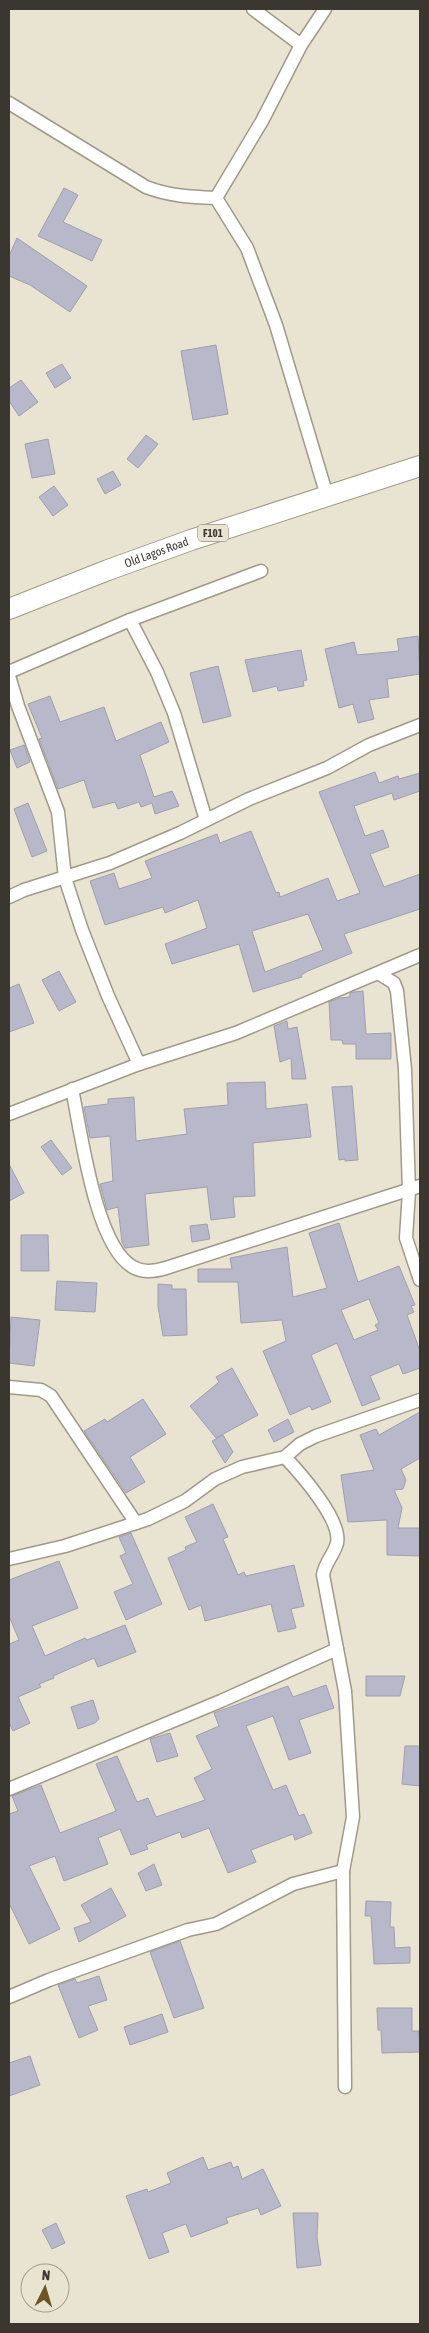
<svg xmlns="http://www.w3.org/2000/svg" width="429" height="2333" font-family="'Asap Condensed',sans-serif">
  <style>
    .building { fill: #b8b8ca; stroke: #9f9fb0; fill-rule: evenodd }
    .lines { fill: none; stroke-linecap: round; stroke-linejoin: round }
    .minor-casing { stroke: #9f9a89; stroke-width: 15 }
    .primary-casing { stroke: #9f9a89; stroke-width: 22 }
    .minor { stroke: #fff; stroke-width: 12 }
    .primary { stroke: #fff; stroke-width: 20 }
    .labels { text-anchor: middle; stroke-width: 4.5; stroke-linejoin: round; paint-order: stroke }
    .shield { fill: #e9e3d1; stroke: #6e6b60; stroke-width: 1 }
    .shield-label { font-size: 11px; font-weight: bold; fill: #393730 }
    .street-label { font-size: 12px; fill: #393730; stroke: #e9e3d1 }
  </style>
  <rect width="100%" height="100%" fill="#e9e3d1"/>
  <g class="building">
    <path d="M 64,188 L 78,195 L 63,222 L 102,240 L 92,261 L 38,236 Z"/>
    <path d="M 17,238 L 87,286 L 70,312 L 30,285 L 9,276 L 9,256 Z"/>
    <path d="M 216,345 L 228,414 L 193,420 L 181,351 Z"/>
    <path d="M 62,364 L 71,378 L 55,388 L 46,373 Z"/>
    <path d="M 21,380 L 38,402 L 19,416 L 9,401 L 9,388 Z"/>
    <path d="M 146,435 L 158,444 L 138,468 L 127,459 Z"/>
    <path d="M 48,439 L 55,474 L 32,478 L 25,444 Z"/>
    <path d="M 113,471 L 121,485 L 105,494 L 97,479 Z"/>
    <path d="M 54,486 L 68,505 L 53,516 L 39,497 Z"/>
    <path d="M 418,636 L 420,674 L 387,679 L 389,697 L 369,700 L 374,719 L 358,723 L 353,704 L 339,708 L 325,649 L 354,642 L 357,655 L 399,651 L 397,639 Z"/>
    <path d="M 301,650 L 307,680 L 303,681 L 304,686 L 278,691 L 277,686 L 253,692 L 245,660 Z"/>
    <path d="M 218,666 L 231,716 L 203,723 L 190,673 Z"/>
    <path d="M 50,696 L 60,722 L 104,707 L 116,741 L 161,722 L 169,742 L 140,755 L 154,797 L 172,791 L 179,806 L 155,814 L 152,803 L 141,807 L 139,802 L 118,809 L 115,802 L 93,808 L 84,780 L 58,789 L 39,739 L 42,738 L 28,704 Z"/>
    <path d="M 24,745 L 30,762 L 17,768 L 10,750 Z"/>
    <path d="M 375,772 L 379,783 L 398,776 L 399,779 L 420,773 L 420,791 L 394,800 L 392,793 L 354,806 L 365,836 L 383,830 L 389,847 L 370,854 L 384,887 L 420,874 L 420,909 L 344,934 L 352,953 L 308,971 L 301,975 L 302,977 L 253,992 L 239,944 L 172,964 L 165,944 L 207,928 L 198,900 L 165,913 L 163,907 L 105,925 L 90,881 L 114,873 L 119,889 L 152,878 L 145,861 L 217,834 L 220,843 L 251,831 L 276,893 L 279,892 L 280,897 L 328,878 L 337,901 L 360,893 L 319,792 ZM 308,914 L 323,950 L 265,972 L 252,931 Z"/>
    <path d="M 28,803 L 47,851 L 32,857 L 14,809 Z"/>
    <path d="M 59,971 L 76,1002 L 59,1011 L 42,980 Z"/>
    <path d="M 19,984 L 34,1023 L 9,1032 L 9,988 Z"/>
    <path d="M 363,991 L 366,1034 L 391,1033 L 391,1059 L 356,1059 L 356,1044 L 343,1044 L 342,1040 L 331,1040 L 329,1002 L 340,998 L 350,997 L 350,993 L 354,992 Z"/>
    <path d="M 287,1021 L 288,1029 L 297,1027 L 306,1079 L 292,1079 L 291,1058 L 280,1062 L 274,1026 Z"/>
    <path d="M 265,1082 L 266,1109 L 307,1104 L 311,1137 L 253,1143 L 255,1196 L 233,1197 L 235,1217 L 211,1220 L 207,1187 L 145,1194 L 149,1245 L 125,1248 L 122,1242 L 118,1207 L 107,1210 L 100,1184 L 113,1181 L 110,1136 L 90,1138 L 84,1107 L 108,1104 L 108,1099 L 134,1097 L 136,1141 L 187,1134 L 184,1109 L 228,1105 L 227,1083 Z"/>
    <path d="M 352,1086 L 358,1160 L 345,1161 L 345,1159 L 339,1160 L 332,1087 Z"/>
    <path d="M 51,1140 L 72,1168 L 62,1175 L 41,1147 Z"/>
    <path d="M 9,1164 L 24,1193 L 9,1201 Z"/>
    <path d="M 339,1223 L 358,1282 L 399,1266 L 415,1305 L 411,1306 L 414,1312 L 407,1315 L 420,1351 L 420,1368 L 403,1374 L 399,1364 L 370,1376 L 380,1399 L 362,1406 L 337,1343 L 311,1355 L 331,1402 L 312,1410 L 310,1406 L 290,1415 L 263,1351 L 286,1341 L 282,1320 L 241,1323 L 238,1282 L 198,1282 L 198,1269 L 232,1269 L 230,1258 L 287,1247 L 293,1297 L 327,1288 L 309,1233 ZM 369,1299 L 379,1323 L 375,1325 L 378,1330 L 354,1340 L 341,1310 Z"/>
    <path d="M 207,1224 L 210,1239 L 192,1242 L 190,1226 Z"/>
    <path d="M 21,1235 L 48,1235 L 49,1271 L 21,1271 Z"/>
    <path d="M 57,1281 L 97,1283 L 95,1312 L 55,1310 Z"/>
    <path d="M 158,1284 L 172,1285 L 172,1289 L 186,1289 L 187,1335 L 163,1336 L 158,1306 Z"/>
    <path d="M 11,1317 L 40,1320 L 34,1366 L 9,1363 Z"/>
    <path d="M 232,1368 L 258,1415 L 216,1438 L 190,1406 L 219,1382 L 216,1377 Z"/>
    <path d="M 143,1399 L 166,1434 L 130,1457 L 145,1482 L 126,1493 L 84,1431 L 105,1419 L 107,1422 Z"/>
    <path d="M 420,1412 L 420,1458 L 401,1469 L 406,1480 L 403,1489 L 394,1490 L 402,1508 L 398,1528 L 420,1528 L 420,1556 L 387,1555 L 387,1520 L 348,1522 L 341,1475 L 374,1470 L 360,1435 L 376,1429 L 379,1435 Z"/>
    <path d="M 288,1419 L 294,1432 L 274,1442 L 268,1430 Z"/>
    <path d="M 223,1435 L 233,1452 L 225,1463 L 212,1441 Z"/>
    <path d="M 213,1504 L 228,1537 L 223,1539 L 238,1575 L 244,1572 L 246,1576 L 294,1565 L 304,1606 L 291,1609 L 296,1628 L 278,1632 L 271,1604 L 205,1621 L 201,1605 L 189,1610 L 168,1558 L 186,1550 L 185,1547 L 197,1542 L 185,1517 Z"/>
    <path d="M 131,1533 L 162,1604 L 126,1620 L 114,1592 L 133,1584 L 120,1556 L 126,1553 L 119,1537 Z"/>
    <path d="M 59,1561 L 78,1608 L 32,1626 L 45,1656 L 85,1638 L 87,1640 L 125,1625 L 136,1652 L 98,1667 L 94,1658 L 53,1676 L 54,1678 L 39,1684 L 41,1687 L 18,1697 L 30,1723 L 13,1731 L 9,1723 L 9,1644 L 19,1640 L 9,1616 L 9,1580 Z"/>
    <path d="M 366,1676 L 405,1676 L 400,1696 L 366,1696 Z"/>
    <path d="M 326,1685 L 334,1708 L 299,1720 L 311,1753 L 289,1760 L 273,1716 L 246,1726 L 273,1790 L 286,1785 L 299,1816 L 304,1814 L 312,1833 L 295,1840 L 293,1834 L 251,1850 L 256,1862 L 228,1873 L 209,1828 L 182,1838 L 180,1832 L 146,1845 L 148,1849 L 131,1855 L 120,1829 L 98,1838 L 108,1864 L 64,1881 L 55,1856 L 29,1866 L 60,1929 L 29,1944 L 9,1903 L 9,1814 L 18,1811 L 12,1796 L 41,1785 L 60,1833 L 116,1811 L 96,1764 L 117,1756 L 137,1802 L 148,1798 L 156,1817 L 205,1800 L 194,1778 L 212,1769 L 196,1736 L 219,1726 L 214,1713 L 288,1686 L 293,1697 Z"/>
    <path d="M 93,1700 L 99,1719 L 95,1723 L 78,1729 L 71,1707 Z"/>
    <path d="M 170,1733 L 178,1756 L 157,1762 L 150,1739 Z"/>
    <path d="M 405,1746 L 420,1746 L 420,1786 L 402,1784 Z"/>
    <path d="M 154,1864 L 162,1885 L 146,1891 L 138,1873 Z"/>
    <path d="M 111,1888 L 126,1916 L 79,1942 L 74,1928 L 91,1922 L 81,1905 Z"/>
    <path d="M 366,1901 L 391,1902 L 390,1927 L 394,1927 L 395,1948 L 410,1947 L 410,1963 L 374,1964 L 371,1916 L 365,1916 Z"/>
    <path d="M 180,1941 L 204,2008 L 174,2018 L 150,1952 Z"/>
    <path d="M 99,1976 L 107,2000 L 88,2006 L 98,2030 L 79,2038 L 58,1985 L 75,1979 L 77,1983 Z"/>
    <path d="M 377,2008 L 412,2008 L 412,2031 L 419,2031 L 420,2052 L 382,2053 L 381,2030 L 378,2030 Z"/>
    <path d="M 162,2014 L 168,2032 L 130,2045 L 124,2027 Z"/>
    <path d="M 30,2056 L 40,2085 L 9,2096 L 9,2063 Z"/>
    <path d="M 203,2157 L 208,2170 L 231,2162 L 233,2168 L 238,2166 L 242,2179 L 263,2169 L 281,2206 L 261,2215 L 258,2208 L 226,2218 L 228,2223 L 191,2237 L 186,2224 L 162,2233 L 169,2252 L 149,2259 L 126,2196 L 147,2189 L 148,2192 L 171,2183 L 167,2173 Z"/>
    <path d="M 293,2213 L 318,2213 L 317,2238 L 321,2265 L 297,2268 Z"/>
    <path d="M 56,2223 L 65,2243 L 52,2249 L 42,2230 Z"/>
  </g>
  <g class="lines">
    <g class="minor-casing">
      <g id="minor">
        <path d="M 253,9 L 301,45"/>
        <path d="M 9,103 L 146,187 C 169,196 191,197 216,198"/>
        <path d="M 216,198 L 247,248 L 276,325 L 327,496"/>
        <path d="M 216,198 L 262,121 L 301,45 L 325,9"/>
        <path d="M 130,620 L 157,672 L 174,713 L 206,820"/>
        <path d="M 9,672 L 130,620 L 261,571"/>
        <path d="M 9,676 L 18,706 L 58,812 L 65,878 L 82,930 L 108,996 L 139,1064"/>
        <path d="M 9,897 L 24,890 L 110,863 L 180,833 L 249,799 L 327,768 L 369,745 L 420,725"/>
        <path d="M 378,973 L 394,983 L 397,991 L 405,1069 L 409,1191 L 406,1238 L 420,1280"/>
        <path d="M 72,1089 C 81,1131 95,1246 133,1267 C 143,1273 156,1271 166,1268 L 420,1186"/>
        <path d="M 9,1114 L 139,1064 L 236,1033 L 420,955"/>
        <path d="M 9,1387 L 41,1390 L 51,1396 L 136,1523"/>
        <path d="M 285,1457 C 300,1473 342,1520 337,1543 C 334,1555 325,1562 323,1575 L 345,1691 L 353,1817 L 343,1871 L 345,2087"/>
        <path d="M 9,1559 L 65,1546 L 148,1519 L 185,1501 L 215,1479 L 242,1467 L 285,1457 L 300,1444 L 316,1436 L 420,1400"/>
        <path d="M 9,1789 L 221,1701 L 337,1649"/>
        <path d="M 9,1997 L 49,1980 L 188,1930 L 216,1924 L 293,1884 L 343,1871"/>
      </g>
    </g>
    <g class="primary-casing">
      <g id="primary">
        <path id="s1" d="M 9,609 L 108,570 L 191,540 L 420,466"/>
      </g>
    </g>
    <use href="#minor" class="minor"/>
    <use href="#primary" class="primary"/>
  </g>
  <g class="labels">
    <rect class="shield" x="198" y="524.5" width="30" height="17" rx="4"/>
    <g class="shield-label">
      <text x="213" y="537">F101</text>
    </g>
    <g class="street-label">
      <text dy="4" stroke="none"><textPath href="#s1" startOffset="158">Old Lagos Road</textPath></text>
    </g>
  </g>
  <rect width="429" height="2333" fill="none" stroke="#393730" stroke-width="20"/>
  <g transform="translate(45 2288) rotate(5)"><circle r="24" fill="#e9e3d1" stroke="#a39e91"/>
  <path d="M0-4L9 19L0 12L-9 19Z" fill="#6c5525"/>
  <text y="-8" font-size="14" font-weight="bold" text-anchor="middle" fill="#393730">N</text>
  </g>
</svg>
